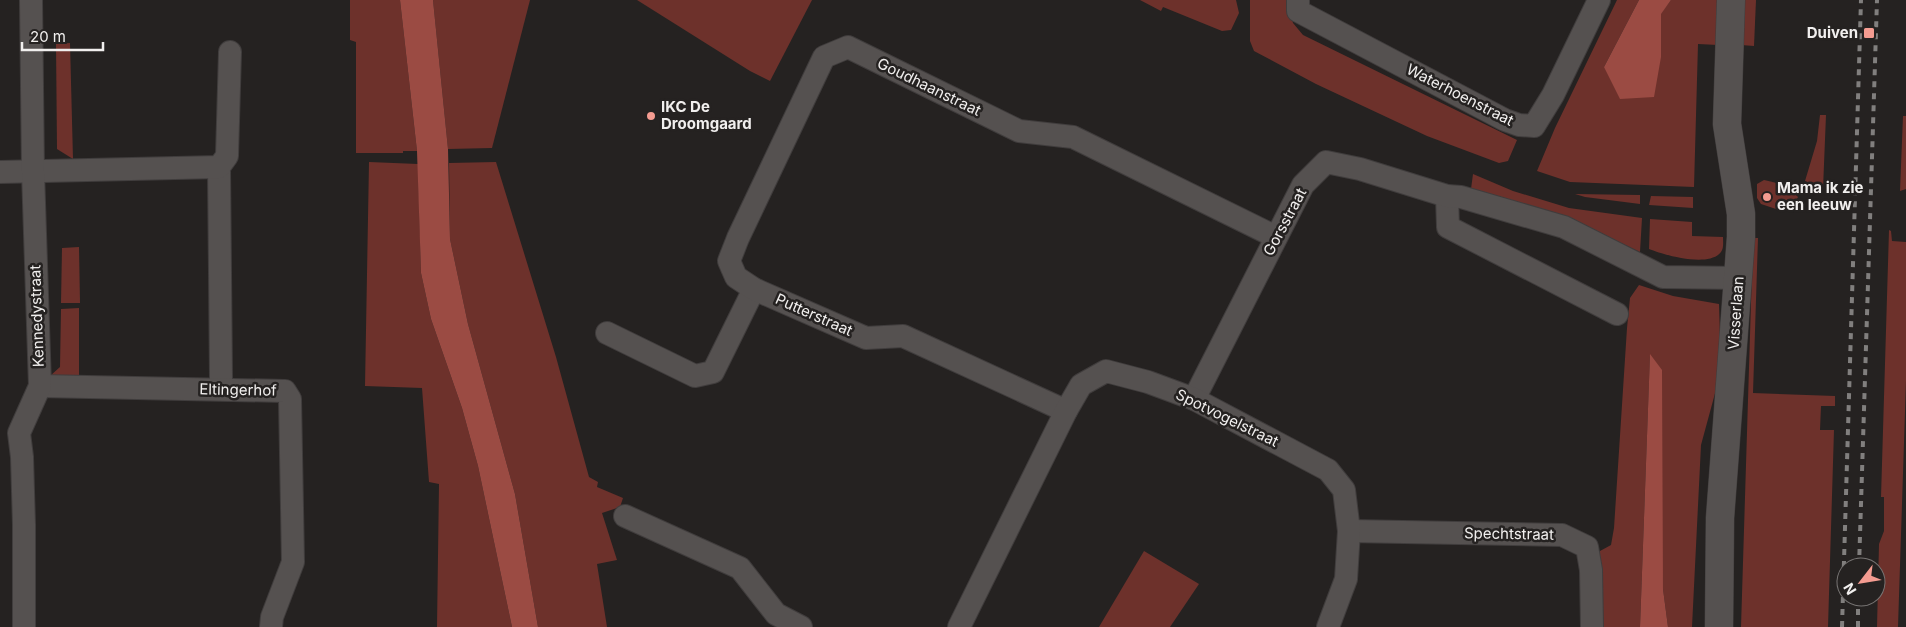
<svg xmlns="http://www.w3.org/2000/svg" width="1906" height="627" font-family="Inter,sans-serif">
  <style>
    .green { fill: #6d312b }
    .water { fill: #9b4b43 }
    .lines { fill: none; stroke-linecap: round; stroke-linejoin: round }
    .minor-casing { stroke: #403d3d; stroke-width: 24 }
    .tertiary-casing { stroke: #403d3d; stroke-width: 29 }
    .minor { stroke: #555150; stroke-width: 22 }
    .tertiary { stroke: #555150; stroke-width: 28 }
    .rail { stroke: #817f7e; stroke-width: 4; stroke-dasharray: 6 6; stroke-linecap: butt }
    .poi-dot { fill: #f59c91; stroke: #252221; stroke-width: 2 }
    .labels { text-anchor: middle; stroke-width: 5; stroke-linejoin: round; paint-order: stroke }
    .poi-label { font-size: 15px; font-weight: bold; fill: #f1efee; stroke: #252221; text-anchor: start }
    .street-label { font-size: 15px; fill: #f1efee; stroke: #252221 }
  </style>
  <rect width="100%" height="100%" fill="#252221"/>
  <g class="green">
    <path d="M 350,0 L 400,0 L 417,151 L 403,151 L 403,153 L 356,153 L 356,42 L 350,40 Z"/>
    <path d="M 433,0 L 530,0 L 492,148 L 448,149 Z"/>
    <path d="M 637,0 L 812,0 L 770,81 L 750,71 Z"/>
    <path d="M 1140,0 L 1236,0 L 1239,13 L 1231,30 L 1222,31 L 1163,7 L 1161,11 Z"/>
    <path d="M 1250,0 L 1287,0 L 1293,23 L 1303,35 L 1517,140 L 1508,161 L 1499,163 L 1427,136 L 1316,84 L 1254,51 L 1250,41 Z"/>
    <path d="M 1617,0 L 1639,0 L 1604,67 L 1661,57 L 1661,13 L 1671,0 L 1718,0 L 1718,45 L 1698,44 L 1694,187 L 1570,182 L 1537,171 L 1555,128 Z"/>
    <path d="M 1743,0 L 1756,0 L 1754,46 L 1741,45 Z"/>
    <path d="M 70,43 L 73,159 L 57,149 L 56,44 Z"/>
    <path d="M 1820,115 L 1826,115 L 1823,189 L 1805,181 L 1817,141 Z"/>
    <path d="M 1903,116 L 1906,116 L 1906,189 L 1900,191 Z"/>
    <path d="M 369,162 L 418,164 L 421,273 L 431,319 L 462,408 L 478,466 L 512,627 L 437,627 L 439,484 L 429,482 L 422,388 L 365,386 Z"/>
    <path d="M 496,162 L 556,357 L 589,477 L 598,482 L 597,487 L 623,498 L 620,507 L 602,513 L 617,560 L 597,564 L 607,627 L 538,627 L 515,494 L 468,324 L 450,239 L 449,163 Z"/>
    <path d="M 1473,174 L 1513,191 L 1569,208 L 1642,218 L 1640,252 L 1604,235 L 1471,189 Z"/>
    <path d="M 1764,180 C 1779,183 1788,186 1798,197 L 1796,201 L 1776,209 L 1761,204 L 1757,198 L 1757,184 Z"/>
    <path d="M 1575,194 L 1640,195 L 1640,204 L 1585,197 Z"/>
    <path d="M 1651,196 L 1693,197 L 1693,208 L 1649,205 Z"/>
    <path d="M 1650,219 L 1692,222 L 1692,236 L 1723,237 C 1723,242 1724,248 1721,252 C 1709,268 1664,255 1649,249 Z"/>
    <path d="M 1889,230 L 1891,231 L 1892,241 L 1906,242 L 1906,381 L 1898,627 L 1877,627 L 1879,544 L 1884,531 L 1884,497 L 1881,497 Z"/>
    <path d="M 1753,238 L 1758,238 L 1753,393 L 1835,396 L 1835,406 L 1821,406 L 1820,430 L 1834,430 L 1828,627 L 1741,627 Z"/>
    <path d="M 79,247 L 80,303 L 61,303 L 62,248 Z"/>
    <path d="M 1639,285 L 1673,296 L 1719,304 L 1720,336 L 1717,386 L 1701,445 L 1692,627 L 1668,627 L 1663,589 L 1650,355 L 1640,627 L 1600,627 L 1600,551 L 1611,545 L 1614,528 L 1627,328 L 1630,298 Z"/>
    <path d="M 79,308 L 79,376 L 50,376 L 60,367 L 61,309 Z"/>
    <path d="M 1144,551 L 1199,584 L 1170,627 L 1099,627 Z"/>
  </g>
  <g class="water">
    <path d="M 400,0 L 433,0 L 448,149 L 450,239 L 468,324 L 515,494 L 538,627 L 512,627 L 478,466 L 462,408 L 431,319 L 421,273 L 417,151 Z"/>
    <path d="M 1639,0 L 1671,0 L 1661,14 L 1661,57 L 1654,97 L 1620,99 L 1604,67 Z"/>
    <path d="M 1650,354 L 1662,370 L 1663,589 L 1668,627 L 1640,627 Z"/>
  </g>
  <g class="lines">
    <g class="minor-casing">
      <g id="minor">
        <path d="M 1298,0 L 1298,11 L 1505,120 L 1519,125 L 1534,126 L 1553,95 L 1599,0"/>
        <path d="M 219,167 L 221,378"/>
        <path d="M 0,172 L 219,167 L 227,156 L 230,52"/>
        <path d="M 1447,196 L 1448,227 L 1617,314"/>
        <path d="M 607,333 L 695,376 L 713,372 L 754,289"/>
        <path d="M 40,386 L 285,391 L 290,399 L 293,562 L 272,617 L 271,627"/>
        <path d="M 1194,399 L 1303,185 L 1326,162 L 1360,169 L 1447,196 L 1461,197 L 1564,227 L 1663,277 L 1739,278"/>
        <path d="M 1066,411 L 903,336 L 866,338 L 754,289 L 736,277 L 729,261 L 738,238 L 824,57 L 848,47 L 1019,131 L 1073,137 L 1276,237"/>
        <path d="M 625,516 L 740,568 L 776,614 L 801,627"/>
        <path d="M 1349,531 L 1562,535 L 1587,547 L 1591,570 L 1592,627"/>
        <path d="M 24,627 L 24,525 L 22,457 L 19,433 L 40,386 L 33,172 L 31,0"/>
        <path d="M 959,627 L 1066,411 L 1081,385 L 1106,371 L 1148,382 L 1194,399 L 1328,470 L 1344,490 L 1349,531 L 1346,579 L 1328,627"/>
      </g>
    </g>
    <g class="tertiary-casing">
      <path id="tertiary" d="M 1719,627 L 1720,518 L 1741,237 L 1741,214 L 1727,124 L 1731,0"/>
    </g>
    <use href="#minor" class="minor"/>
    <use href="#tertiary" class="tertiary"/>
    <g class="rail">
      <path d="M 1859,567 L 1877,0"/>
      <path d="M 1842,627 L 1861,0"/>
      <path d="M 1858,627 L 1858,597"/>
    </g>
  </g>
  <g class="poi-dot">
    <rect x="1863" y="27" width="12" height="12" rx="2.5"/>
    <circle cx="651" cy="116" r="5"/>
    <circle cx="1767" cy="197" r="5"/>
  </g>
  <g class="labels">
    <g class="poi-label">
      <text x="1858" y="38" text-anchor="end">Duiven</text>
      <text x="661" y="112">IKC De<tspan x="661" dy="17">Droomgaard</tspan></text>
      <text x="1777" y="193">Mama ik zie<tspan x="1777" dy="17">een leeuw</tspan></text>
    </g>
    <g class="street-label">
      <text transform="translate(929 87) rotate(26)" y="5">Goudhaanstraat</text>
      <text transform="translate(1460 95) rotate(27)" y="5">Waterhoenstraat</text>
      <text transform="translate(1285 222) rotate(-62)" y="5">Gorsstraat</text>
      <text transform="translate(1736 313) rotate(-86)" y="5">Visserlaan</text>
      <text transform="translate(814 315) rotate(24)" y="5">Putterstraat</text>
      <text transform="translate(37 316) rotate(-92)" y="5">Kennedystraat</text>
      <text transform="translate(238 390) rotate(1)" y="5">Eltingerhof</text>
      <text transform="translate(1227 418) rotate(26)" y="5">Spotvogelstraat</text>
      <text transform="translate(1509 534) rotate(1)" y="5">Spechtstraat</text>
    </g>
  </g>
  <g transform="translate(1861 582) rotate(239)"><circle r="24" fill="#252221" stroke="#777473"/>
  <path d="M0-4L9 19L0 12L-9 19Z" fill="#f59c91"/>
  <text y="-8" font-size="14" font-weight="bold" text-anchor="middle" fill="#f1efee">N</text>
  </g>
  <path d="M22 42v8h81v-8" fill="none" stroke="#f1efee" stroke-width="2.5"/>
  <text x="30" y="42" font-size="15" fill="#f1efee" stroke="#252221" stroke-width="4" paint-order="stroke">20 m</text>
</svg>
